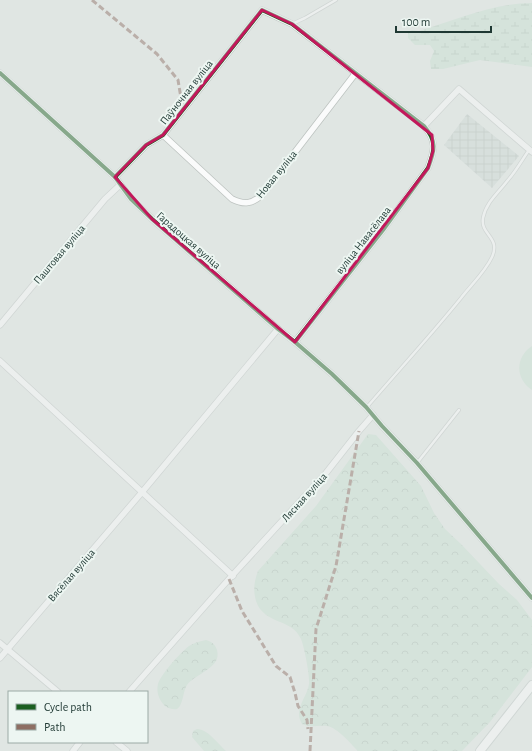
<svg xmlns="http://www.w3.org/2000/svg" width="532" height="751" font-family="'Alegreya Sans',sans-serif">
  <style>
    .industrial { fill: url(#industrial-grid) }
    .forest { fill: url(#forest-crowns) }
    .wetland { fill: url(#wetland-marsh) }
    .park { fill: #c8e0d0 }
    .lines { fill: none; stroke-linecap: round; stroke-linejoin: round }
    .lane-casing { stroke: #bdc3c0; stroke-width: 4 }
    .street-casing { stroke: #bdc3c0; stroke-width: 7 }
    .secondary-casing { stroke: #bcc4c1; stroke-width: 10 }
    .lane { stroke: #fafbfb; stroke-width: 2.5 }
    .street { stroke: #fafbfb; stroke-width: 5.5 }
    .secondary { stroke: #fafbfb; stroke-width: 8 }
    .quiet { stroke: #8d6e63; stroke-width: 3; stroke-dasharray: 6 3; stroke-linecap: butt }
    .cycleway-casing { stroke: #edf6f2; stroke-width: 6 }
    .cycleway { stroke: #1b5e20; stroke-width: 4 }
    .marked { fill: none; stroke: #c2185b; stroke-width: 3; stroke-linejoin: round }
    .labels { text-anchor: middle; stroke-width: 4; stroke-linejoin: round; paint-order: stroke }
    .street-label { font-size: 11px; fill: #1f3833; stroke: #edf6f2 }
  </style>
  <defs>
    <pattern id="industrial-grid" width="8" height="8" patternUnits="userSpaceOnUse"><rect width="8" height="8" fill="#cdd8d3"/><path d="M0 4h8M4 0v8" fill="none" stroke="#b0bab6"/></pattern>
    <pattern id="forest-crowns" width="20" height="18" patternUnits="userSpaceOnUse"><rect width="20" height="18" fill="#c8e0d0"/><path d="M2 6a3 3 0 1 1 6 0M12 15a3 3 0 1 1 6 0" fill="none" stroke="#abc1b3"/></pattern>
    <pattern id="wetland-marsh" width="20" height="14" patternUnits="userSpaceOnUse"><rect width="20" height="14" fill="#c8e0d0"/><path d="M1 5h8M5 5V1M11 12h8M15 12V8" fill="none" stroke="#abc1b3"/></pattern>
  </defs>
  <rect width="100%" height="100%" fill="#e0e6e3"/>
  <path class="industrial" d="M 467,114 L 519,156 L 492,188 L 444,145 Z"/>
  <g class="forest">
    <path d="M 368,434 L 376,435 L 421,486 L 434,513 L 445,529 L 461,544 L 499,584 L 517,600 L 532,620 L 532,667 L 490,722 L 462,751 L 358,751 C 350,743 338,728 327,726 C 318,725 310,728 302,724 C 293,709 307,698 309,684 C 310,676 304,646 301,639 C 292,618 264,625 256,601 C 253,590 254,582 258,571 L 316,506 Z"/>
    <path d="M 206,640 C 212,642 215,644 217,650 C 222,668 196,673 187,685 C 183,691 183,706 177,709 C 173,710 168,708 165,706 C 159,700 156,692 158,684 C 161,674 181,652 189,646 C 194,643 200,641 206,640 Z"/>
    <path d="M 197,729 C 208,729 218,744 226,751 L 204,751 L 192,737 L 193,731 Z"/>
  </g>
  <path class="wetland" d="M 532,3 L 532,67 L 480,60 L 443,69 L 431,69 L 430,61 L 434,51 L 430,45 L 415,45 L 408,38 L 408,32 L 412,30 L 419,31 C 456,20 493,3 532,3 Z"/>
  <path class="park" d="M 532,346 L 532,390 C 515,379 515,357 532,346 Z"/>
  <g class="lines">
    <g class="lane-casing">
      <g id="lane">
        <path d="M 292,24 L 305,18 L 336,0"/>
        <path d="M 367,407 C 398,371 431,335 461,298 C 471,285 485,272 492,257 C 501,237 480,235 483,218 C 486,202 499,192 508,180 C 516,171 522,160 529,150"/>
        <path d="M 417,463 L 459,410"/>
      </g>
    </g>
    <g class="street-casing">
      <g id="street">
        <path d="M 0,73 L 115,177 L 131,199 L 152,219 L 278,329 L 295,342 L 332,374 L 366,407 L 382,426 L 417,463 L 532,598"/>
        <path d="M 424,126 L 459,89 L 532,152"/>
        <path d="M 163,135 L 232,199 C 244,205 252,204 262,195 L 355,74"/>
        <path d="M 115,177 L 146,145 L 163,135 L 262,10 L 292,24 L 424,126 C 437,141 435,150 428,168 L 383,230 L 295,342"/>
        <path d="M 0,325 L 105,199 L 120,185"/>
        <path d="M 0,361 L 233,576"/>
        <path d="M 0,643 L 58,692"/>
        <path d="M 0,658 L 143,491 L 278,329"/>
        <path d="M 129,692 L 229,579 L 326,473 L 359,431 L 373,415"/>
        <path d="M 116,742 L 127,751"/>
        <path d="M 73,751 L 80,742"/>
      </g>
    </g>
    <g class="secondary-casing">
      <path id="secondary" d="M 480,751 L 532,685"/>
    </g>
    <use href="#lane" class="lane"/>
    <use href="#street" class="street"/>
    <use href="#secondary" class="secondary"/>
    <g class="quiet">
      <path d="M 92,0 L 157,54 L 178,80 L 183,110"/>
      <path d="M 229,579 L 242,611 L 276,666 L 290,677 L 295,693 L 298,706 L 307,720 L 308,729"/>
      <path d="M 310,751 L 316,629 L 336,566 L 359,431"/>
    </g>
    <g class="cycleway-casing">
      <g id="cycleway">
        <path d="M 0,73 L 115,177 L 131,199 L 152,219 L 278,329 L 295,342 L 332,374 L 366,407 L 382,426 L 417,463 L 532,598"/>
        <path d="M 115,177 L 146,145 L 163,135 L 262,10 L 292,24 L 424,126 C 437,141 435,150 428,168 L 383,230 L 295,342"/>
      </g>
    </g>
    <use href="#cycleway" class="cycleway"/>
  </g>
  <path d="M0 0H532V751H0ZM 262,10 L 292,24 L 432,135 L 433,151 L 428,168 L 295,342 L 152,219 L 115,177 L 146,145 L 163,135 Z" fill="#e0e6e3" fill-opacity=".55" fill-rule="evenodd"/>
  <path class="marked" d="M 262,10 L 292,24 L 432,135 L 433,151 L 428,168 L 295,342 L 152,219 L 115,177 L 146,145 L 163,135 Z"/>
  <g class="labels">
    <g class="street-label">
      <text transform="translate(186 92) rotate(-52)" y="4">Паўночная вуліца</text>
      <text transform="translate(276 174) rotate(-51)" y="4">Новая вуліца</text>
      <text transform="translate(189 240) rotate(41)" y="4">Гарадоцкая вуліца</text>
      <text transform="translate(363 240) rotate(-52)" y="4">вуліца Навасёлава</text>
      <text transform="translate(59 254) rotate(-50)" y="4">Паштовая вуліца</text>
      <text transform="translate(304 497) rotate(-48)" y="4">Лясная вуліца</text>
      <text transform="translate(71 575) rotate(-49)" y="4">Вясёлая вуліца</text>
    </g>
  </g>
  <rect x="8" y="691" width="140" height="52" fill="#edf6f2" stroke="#9baaa6"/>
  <rect x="16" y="704" width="20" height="6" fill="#1b5e20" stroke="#9baaa6"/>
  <text x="44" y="711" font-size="12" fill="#1f3833">Cycle path</text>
  <rect x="16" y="724" width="20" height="6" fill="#8d6e63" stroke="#9baaa6"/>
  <text x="44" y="731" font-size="12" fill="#1f3833">Path</text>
  <path d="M396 26v6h95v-6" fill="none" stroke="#1f3833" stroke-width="2"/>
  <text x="402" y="26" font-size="12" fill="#1f3833" stroke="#edf6f2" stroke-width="3" paint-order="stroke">100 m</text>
</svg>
